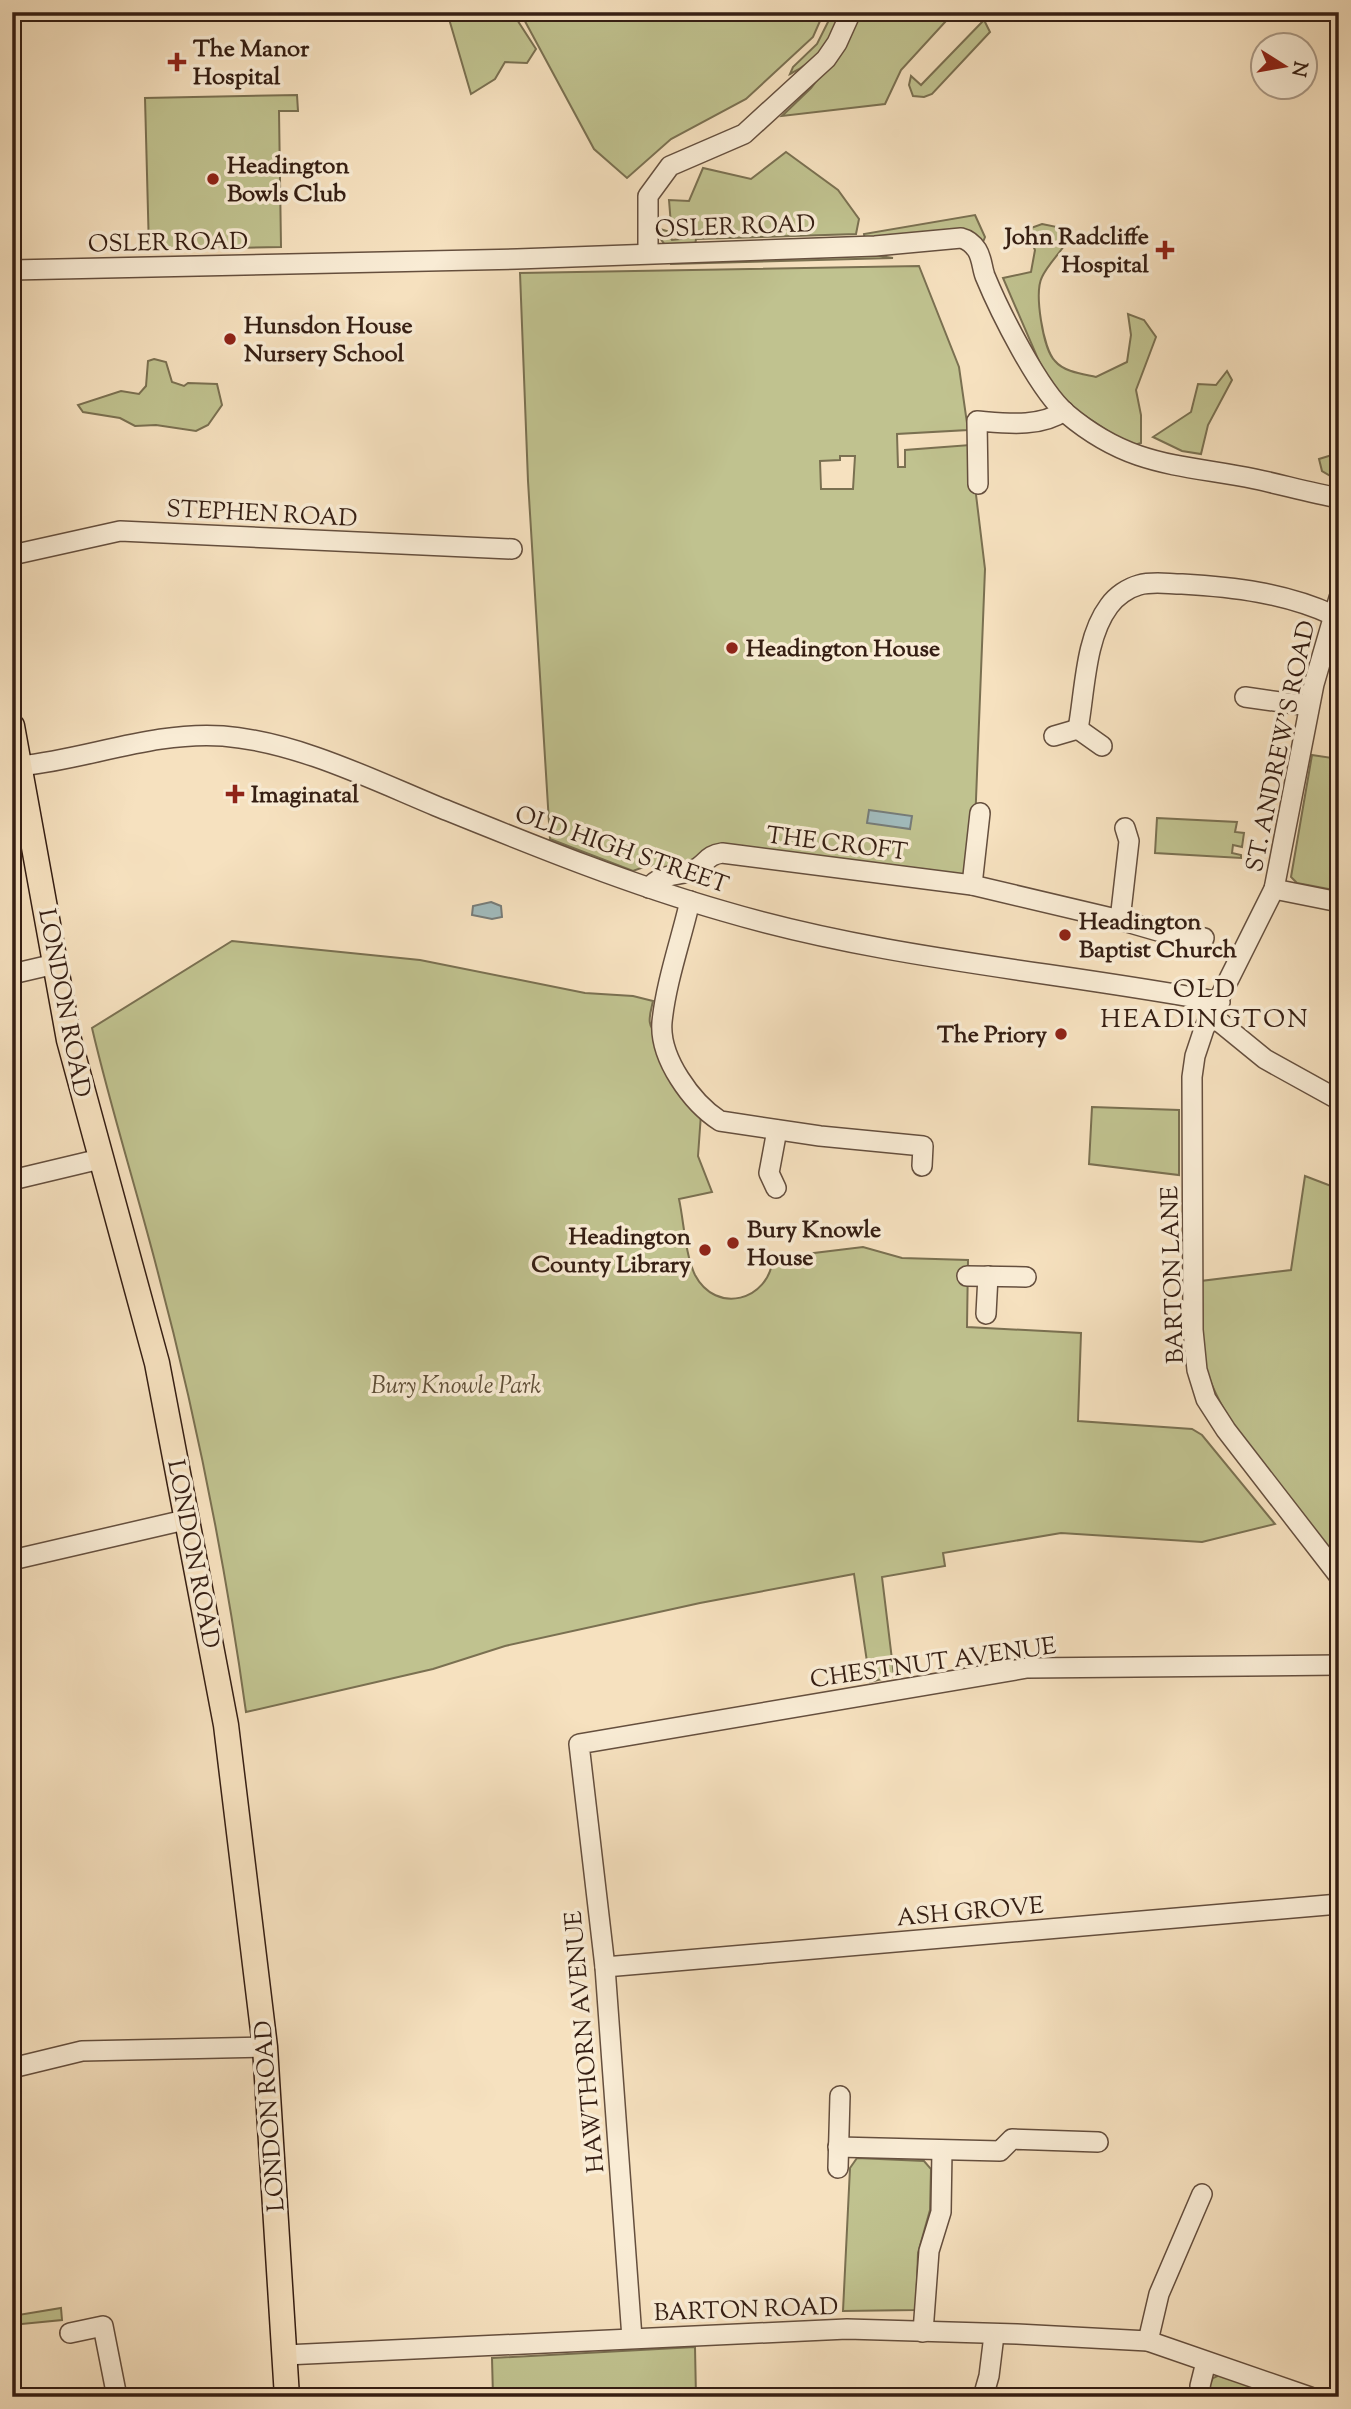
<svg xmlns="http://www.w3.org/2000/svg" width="1351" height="2409" font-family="'Sorts Mill Goudy',serif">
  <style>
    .green { fill: #c0c28f; stroke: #7a7051; stroke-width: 2; fill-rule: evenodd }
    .water { fill: #a1bbbd; stroke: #767c79; stroke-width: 2 }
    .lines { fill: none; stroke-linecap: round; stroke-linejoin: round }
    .minor-casing { stroke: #654f3e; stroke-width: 22 }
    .major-casing { stroke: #351e13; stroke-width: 27 }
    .minor { stroke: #f9ecd5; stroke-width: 19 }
    .major { stroke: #f6e1bf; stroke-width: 24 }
    .poi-dot { fill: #8f2418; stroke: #f9ecd5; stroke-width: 2.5 }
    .labels { text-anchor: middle; stroke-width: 7; stroke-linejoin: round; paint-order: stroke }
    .poi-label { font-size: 24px; font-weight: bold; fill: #351e13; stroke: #f9ecd5; text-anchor: start }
    .street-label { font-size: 24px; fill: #351e13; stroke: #f9ecd5 }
    .park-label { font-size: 24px; font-style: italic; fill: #5f4f38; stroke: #f9ecd5 }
    .neighbourhood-label { font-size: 26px; letter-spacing: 2px; fill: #351e13; stroke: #f9ecd5 }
  </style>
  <rect width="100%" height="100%" fill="#f6e1bf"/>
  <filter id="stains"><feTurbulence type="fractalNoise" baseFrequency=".00286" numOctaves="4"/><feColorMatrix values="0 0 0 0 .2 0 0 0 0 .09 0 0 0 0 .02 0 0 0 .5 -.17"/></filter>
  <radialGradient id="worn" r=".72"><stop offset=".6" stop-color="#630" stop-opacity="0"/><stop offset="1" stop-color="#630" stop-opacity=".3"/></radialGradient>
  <g class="green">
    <path d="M 447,12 L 512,12 L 536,49 L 527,63 L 505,62 L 495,79 L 471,94 Z"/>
    <path d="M 520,12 L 824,12 L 813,37 L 746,99 L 671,139 L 627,178 L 594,149 Z"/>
    <path d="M 833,12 L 845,12 C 833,41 818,60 790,74 L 793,67 L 817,44 Z"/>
    <path d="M 857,12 L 948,12 L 946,21 L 901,70 L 885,104 L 782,116 L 811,88 L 836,55 Z"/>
    <path d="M 984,20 L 990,32 L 932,94 L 924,97 L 913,96 L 909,85 L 911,76 L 921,85 Z"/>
    <path d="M 297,95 L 298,111 L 279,111 L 281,247 L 149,250 L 145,98 Z"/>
    <path d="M 786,152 L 838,190 L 859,219 L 856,234 L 696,239 L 695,246 L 665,245 L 658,235 L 657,228 L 667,231 L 672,240 L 681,239 L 671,225 L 669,200 L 689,201 L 703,168 L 751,179 Z"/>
    <path d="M 975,215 L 985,237 L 983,242 L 968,230 L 865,241 L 864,234 Z"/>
    <path d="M 1042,224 L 1057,227 L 1064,246 C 1057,256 1047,266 1042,277 C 1034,293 1043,349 1055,361 C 1064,372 1083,374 1096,377 L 1127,362 L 1131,335 L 1128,314 L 1144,320 L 1156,337 L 1136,390 L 1141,415 L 1141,443 L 1131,446 L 1076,410 L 1048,382 L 1003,278 L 1031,272 L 1035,250 L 1029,236 L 1031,228 Z"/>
    <path d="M 873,255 L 893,258 L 671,264 L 671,261 Z"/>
    <path d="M 919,266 L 959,367 L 968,430 L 897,434 L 898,467 L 905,467 L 905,450 L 970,445 L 985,569 L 975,825 L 965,877 L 731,848 L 672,870 L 649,865 L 633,871 L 550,839 L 528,481 L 520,273 ZM 840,456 L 855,456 L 853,489 L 821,489 L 820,461 L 840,460 Z"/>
    <path d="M 154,359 L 166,362 L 172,382 L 184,386 L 188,383 L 217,384 L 222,405 L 208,425 L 196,431 L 156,425 L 135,426 L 120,418 L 83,412 L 78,405 L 121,391 L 139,394 L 146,386 L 148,361 Z"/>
    <path d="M 1227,371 L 1232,380 L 1208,425 L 1201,454 L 1182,451 L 1153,437 L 1191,412 L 1198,384 L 1216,385 Z"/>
    <path d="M 1335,454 L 1339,456 L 1339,481 L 1322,471 L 1319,459 Z"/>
    <path d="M 1312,755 L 1339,759 L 1339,891 L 1297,883 L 1291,877 Z"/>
    <path d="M 1157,818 L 1237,822 L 1235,832 L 1244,833 L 1242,847 L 1233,845 L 1232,853 L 1241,855 L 1241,858 L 1155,853 Z"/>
    <path d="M 232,941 L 420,960 L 585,993 L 633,996 L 653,1001 C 650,1015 645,1026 659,1035 L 701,1114 L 698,1156 L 712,1192 L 679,1199 C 684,1222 685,1254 695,1275 C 716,1315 769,1301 773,1258 L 863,1247 L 902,1258 L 968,1260 L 967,1327 L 1081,1333 L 1078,1421 L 1192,1429 L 1202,1435 L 1275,1524 L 1202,1542 L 1061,1533 L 943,1553 L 945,1566 L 882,1577 L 894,1676 L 870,1682 L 854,1574 L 700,1603 L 505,1646 L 433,1669 L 246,1712 C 225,1562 196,1415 157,1269 C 136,1188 111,1109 92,1028 Z"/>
    <path d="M 1092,1107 L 1179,1110 L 1179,1175 L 1089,1164 Z"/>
    <path d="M 1305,1176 L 1339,1189 L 1339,1565 C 1296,1509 1225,1432 1205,1366 C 1197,1339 1200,1309 1201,1281 L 1291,1270 Z"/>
    <path d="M 857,2158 L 924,2161 L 931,2169 L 930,2210 L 918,2253 L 916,2310 L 843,2311 L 850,2168 Z"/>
    <path d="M 61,2308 L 62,2320 L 12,2325 L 12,2316 Z"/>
    <path d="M 695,2347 L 696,2397 L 493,2397 L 492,2358 Z"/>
    <path d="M 1222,2374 L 1296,2397 L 1212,2397 L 1209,2385 L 1213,2378 Z"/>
  </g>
  <g class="water">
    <path d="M 869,810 L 912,816 L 910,829 L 867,823 Z"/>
    <path d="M 491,902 L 501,906 L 502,917 L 492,919 L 472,915 L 473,906 Z"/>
  </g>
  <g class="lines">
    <g class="minor-casing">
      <g id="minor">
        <path d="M 648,253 L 648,196 L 670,166 L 744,134 L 826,59 L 837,43 L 851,12"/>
        <path d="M 12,270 L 517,259 L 875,246 L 961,238 C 969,240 973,244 977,250 C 982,258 982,268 985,276 C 999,310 1039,391 1067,414 C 1130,467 1179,464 1255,479 C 1283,485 1311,493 1339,498"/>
        <path d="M 978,484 L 977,421 C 1004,423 1040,428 1064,411"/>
        <path d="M 12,555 L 120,531 L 512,549"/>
        <path d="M 1339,598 L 1314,684 L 1274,889 L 1204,1029 L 1195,1056 L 1192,1077 L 1193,1330 L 1197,1370 L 1206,1399 L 1226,1430 L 1339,1576"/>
        <path d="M 1245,697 L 1309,706"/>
        <path d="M 1078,729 C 1085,691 1085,638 1109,606 C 1116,596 1128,588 1139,585 C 1153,581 1168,584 1182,584 C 1234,587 1285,593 1333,615"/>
        <path d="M 1078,729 L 1102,746"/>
        <path d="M 1054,736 L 1078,729"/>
        <path d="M 20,766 C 88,759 154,731 223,736 C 296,742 369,778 436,806 C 530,844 625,883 723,911 C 885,959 1054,971 1220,1002"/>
        <path d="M 972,885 L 980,813"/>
        <path d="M 649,888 C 662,871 682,878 699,867 C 708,860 709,855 722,853 L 972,885 L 1120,920 L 1129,841 L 1125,828"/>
        <path d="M 1274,889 L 1339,902"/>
        <path d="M 690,901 C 681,940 666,982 662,1022 C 659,1058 692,1103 720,1121 L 820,1136 L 923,1146 L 922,1166"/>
        <path d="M 1120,920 L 1165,933 L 1204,938"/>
        <path d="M 12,974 L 55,964"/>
        <path d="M 1211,1015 L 1265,1059 L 1339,1100"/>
        <path d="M 12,1180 L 100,1159"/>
        <path d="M 776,1188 L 769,1173 L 777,1130"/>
        <path d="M 967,1276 L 1026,1277"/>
        <path d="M 986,1314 L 988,1276"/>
        <path d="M 12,1560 L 189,1519"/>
        <path d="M 605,1967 L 1339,1904"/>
        <path d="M 12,2068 L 82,2051 L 265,2047"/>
        <path d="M 838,2147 L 1000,2151 L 1012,2139 L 1098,2142"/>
        <path d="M 838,2168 L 840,2096"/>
        <path d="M 923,2332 L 929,2251 L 941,2212 L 942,2150"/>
        <path d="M 70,2333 L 103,2326 L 117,2397"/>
        <path d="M 632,2338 L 605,1967 L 579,1744 L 1027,1668 L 1339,1665"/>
        <path d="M 1148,2341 L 1159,2294 L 1202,2194"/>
        <path d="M 285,2355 L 847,2329 L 1017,2334 L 1148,2341 L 1310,2397"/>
        <path d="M 983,2397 L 989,2376 L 994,2335"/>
        <path d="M 1202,2397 L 1200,2386 L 1206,2362"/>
      </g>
    </g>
    <g class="major-casing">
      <path id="major" d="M 12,726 L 69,1040 L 157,1363 L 226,1725 L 265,2047 L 287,2397"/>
    </g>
    <use href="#minor" class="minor"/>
    <use href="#major" class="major"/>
  </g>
  <g class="poi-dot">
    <path d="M173.5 51.5h7v7h7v7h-7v7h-7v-7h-7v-7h7z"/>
    <circle cx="213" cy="179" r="7"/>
    <path d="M1161.5 239.5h7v7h7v7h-7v7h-7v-7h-7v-7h7z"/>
    <circle cx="230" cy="339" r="7"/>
    <circle cx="732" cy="648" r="7"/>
    <path d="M231.5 783.5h7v7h7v7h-7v7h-7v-7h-7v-7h7z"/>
    <circle cx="1065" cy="935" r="7"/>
    <circle cx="1061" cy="1034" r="7"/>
    <circle cx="733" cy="1243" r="7"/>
    <circle cx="705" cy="1250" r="7"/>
  </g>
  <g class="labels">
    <g class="poi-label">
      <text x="193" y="56">The Manor<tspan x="193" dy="28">Hospital</tspan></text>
      <text x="227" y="173">Headington<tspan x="227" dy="28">Bowls Club</tspan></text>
      <text x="1149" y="244" text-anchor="end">John Radcliffe<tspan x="1149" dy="28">Hospital</tspan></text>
      <text x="244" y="333">Hunsdon House<tspan x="244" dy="28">Nursery School</tspan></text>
      <text x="746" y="656">Headington House</text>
      <text x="251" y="802">Imaginatal</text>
      <text x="1079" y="929">Headington<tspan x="1079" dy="28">Baptist Church</tspan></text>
      <text x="1047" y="1042" text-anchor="end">The Priory</text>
      <text x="747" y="1237">Bury Knowle<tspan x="747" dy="28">House</tspan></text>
      <text x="691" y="1244" text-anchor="end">Headington<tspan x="691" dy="28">County Library</tspan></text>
    </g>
    <g class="street-label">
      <text transform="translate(735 226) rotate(-2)" y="8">OSLER ROAD</text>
      <text transform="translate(168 242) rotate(-1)" y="8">OSLER ROAD</text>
      <text transform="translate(262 513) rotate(3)" y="8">STEPHEN ROAD</text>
      <text transform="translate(1280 746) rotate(-78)" y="8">ST. ANDREW'S ROAD</text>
      <text transform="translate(837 843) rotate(7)" y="8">THE CROFT</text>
      <text transform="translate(622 849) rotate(19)" y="8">OLD HIGH STREET</text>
      <text transform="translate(65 1003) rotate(79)" y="8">LONDON ROAD</text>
      <text transform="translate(1172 1275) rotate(-92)" y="8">BARTON LANE</text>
      <text transform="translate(194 1554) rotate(79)" y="8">LONDON ROAD</text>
      <text transform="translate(933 1662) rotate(-8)" y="8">CHESTNUT AVENUE</text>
      <text transform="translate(970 1911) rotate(-5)" y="8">ASH GROVE</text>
      <text transform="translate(584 2042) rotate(-95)" y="8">HAWTHORN AVENUE</text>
      <text transform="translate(269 2116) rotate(-94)" y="8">LONDON ROAD</text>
      <text transform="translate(746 2309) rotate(-2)" y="8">BARTON ROAD</text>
    </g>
    <g class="park-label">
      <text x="456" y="1393">Bury Knowle Park</text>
    </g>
    <g class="neighbourhood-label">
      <text x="1205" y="997">OLD<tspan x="1205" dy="30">HEADINGTON</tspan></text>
    </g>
  </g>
  <rect width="1351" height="2409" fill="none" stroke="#f6e1bf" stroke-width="42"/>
  <rect x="14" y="14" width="1323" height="2381" fill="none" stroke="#351e13" stroke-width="3.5"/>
  <rect x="21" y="21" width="1309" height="2367" fill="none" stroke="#351e13" stroke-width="2"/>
  <g transform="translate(1284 66) rotate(101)"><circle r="33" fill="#f9ecd5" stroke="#ab9a87" stroke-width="2"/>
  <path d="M0-5L12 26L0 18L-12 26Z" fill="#8f2418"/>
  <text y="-10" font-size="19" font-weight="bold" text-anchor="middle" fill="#351e13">N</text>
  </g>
  <rect width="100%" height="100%" filter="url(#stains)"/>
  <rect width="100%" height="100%" fill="url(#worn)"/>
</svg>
